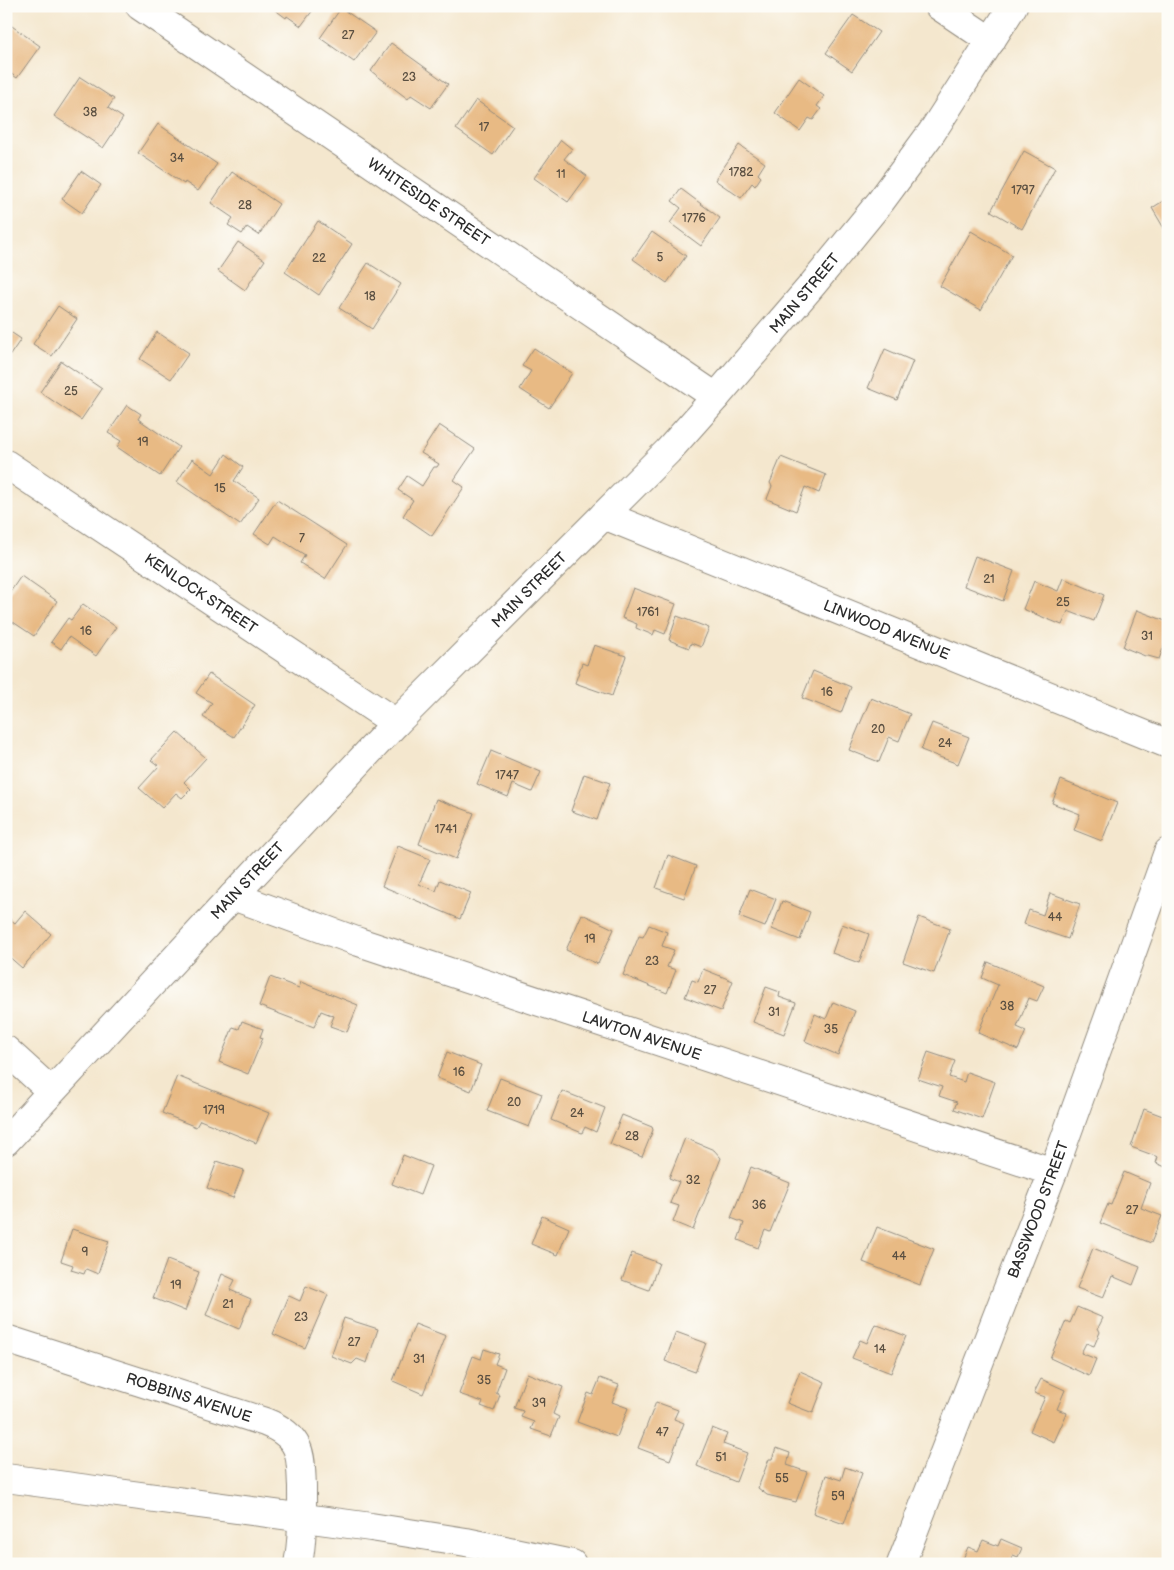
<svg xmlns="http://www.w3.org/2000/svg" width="1174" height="1570" font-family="'Balsamiq Sans',sans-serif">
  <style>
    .building { fill: #e8ba84 }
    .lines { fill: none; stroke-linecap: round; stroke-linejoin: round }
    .minor-casing { stroke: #90897c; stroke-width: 30 }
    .major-casing { stroke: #90897c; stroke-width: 30 }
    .minor { stroke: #fff; stroke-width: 28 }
    .major { stroke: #fff; stroke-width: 28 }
    .labels { text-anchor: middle; stroke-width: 4; stroke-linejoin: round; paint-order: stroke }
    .number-label { font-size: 12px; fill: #5a4f41 }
    .street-label { font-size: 15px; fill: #2b2b2b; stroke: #fdfcf7 }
  </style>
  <rect width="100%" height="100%" fill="#fdfcf7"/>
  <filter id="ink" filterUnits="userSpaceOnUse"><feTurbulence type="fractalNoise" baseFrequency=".02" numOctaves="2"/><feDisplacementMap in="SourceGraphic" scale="10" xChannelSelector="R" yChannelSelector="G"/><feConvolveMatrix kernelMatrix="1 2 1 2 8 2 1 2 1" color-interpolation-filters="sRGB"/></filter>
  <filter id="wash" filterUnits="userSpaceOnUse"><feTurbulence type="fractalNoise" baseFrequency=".0096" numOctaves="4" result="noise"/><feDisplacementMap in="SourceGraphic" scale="20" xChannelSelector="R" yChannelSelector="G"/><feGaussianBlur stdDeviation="1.12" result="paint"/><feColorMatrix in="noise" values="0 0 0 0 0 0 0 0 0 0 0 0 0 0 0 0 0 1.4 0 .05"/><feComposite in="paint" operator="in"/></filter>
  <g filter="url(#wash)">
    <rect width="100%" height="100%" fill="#f4e7ce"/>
    <g id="blocks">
      <g class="building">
        <path d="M 270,6 L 316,6 L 301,26 L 287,16 L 286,18 Z"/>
        <path d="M 341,8 L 376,32 L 354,62 L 320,38 Z"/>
        <path d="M 853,15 L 879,32 L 852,71 L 826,53 Z"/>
        <path d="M 9,24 L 40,46 L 17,78 L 6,70 L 6,28 Z"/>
        <path d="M 391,43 L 448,84 L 431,108 L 411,95 L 408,99 L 371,71 Z"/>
        <path d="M 80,77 L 114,99 L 108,108 L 123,118 L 103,148 L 54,116 Z"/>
        <path d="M 799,78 L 824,96 L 817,106 L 821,109 L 813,120 L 809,118 L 800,131 L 775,113 Z"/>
        <path d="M 476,100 L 513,126 L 493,155 L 456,129 Z"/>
        <path d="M 158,124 L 217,164 L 198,191 L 185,182 L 184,184 L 138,153 Z"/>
        <path d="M 561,140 L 572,149 L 564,159 L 587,176 L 568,202 L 534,178 Z"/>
        <path d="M 739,145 L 765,163 L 758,174 L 761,177 L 755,186 L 752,183 L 741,198 L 715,180 Z"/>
        <path d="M 1024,151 L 1055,168 L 1022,229 L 991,211 Z"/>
        <path d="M 81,171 L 101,185 L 82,213 L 62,199 Z"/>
        <path d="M 232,172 L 279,204 L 259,235 L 247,227 L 242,234 L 228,225 L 233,218 L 211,203 Z"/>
        <path d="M 681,189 L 720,218 L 701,246 L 670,223 L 681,208 L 672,201 Z"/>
        <path d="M 1168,198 L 1168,235 L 1152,208 Z"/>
        <path d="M 318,221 L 352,244 L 319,295 L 285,272 Z"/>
        <path d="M 971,231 L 1012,255 L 981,310 L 940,286 Z"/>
        <path d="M 652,232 L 686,256 L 667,283 L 633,259 Z"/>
        <path d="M 238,242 L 265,260 L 245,290 L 218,271 Z"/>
        <path d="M 368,263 L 401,284 L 372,329 L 339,308 Z"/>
        <path d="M 58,306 L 77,319 L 52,356 L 33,344 Z"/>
        <path d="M 6,329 L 21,339 L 6,361 Z"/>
        <path d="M 157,332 L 189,353 L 171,379 L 140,359 Z"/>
        <path d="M 534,348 L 572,373 L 549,408 L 520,389 L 531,371 L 522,366 Z"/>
        <path d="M 885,349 L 913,361 L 897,400 L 868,388 Z"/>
        <path d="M 61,361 L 102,389 L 81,420 L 40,392 Z"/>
        <path d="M 127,405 L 141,414 L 138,419 L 179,447 L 160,476 L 117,447 L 121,441 L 108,433 Z"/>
        <path d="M 439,425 L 475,449 L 454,480 L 464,487 L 432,536 L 403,516 L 413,500 L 398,490 L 407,476 L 422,486 L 434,467 L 437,467 L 439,464 L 421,453 Z"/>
        <path d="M 226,454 L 243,467 L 234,481 L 259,498 L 240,525 L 177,482 L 192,459 L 213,474 Z"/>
        <path d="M 781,457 L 826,475 L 819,493 L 805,487 L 796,511 L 767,499 L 772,486 L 770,483 Z"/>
        <path d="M 277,500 L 347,545 L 325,579 L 300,563 L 305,555 L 275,536 L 270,544 L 254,534 Z"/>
        <path d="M 975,556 L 1014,571 L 1003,601 L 964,586 Z"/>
        <path d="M 21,576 L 57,601 L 34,636 L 13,622 L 6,633 L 6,598 Z"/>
        <path d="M 1063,578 L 1104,595 L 1094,621 L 1068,611 L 1062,625 L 1023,609 L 1034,581 L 1058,591 Z"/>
        <path d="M 633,588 L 676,604 L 665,634 L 655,630 L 653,635 L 636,628 L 637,624 L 622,618 Z"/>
        <path d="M 83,604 L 116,627 L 96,656 L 69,637 L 61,649 L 51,642 L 68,618 L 71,620 Z"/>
        <path d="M 1137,610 L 1168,622 L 1168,636 L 1159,659 L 1148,656 L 1145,656 L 1123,647 Z"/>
        <path d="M 677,616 L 709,628 L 701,647 L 691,643 L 689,648 L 669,640 Z"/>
        <path d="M 594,645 L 626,656 L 612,696 L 575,683 L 582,663 L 587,665 Z"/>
        <path d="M 813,671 L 851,687 L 841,713 L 802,698 Z"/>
        <path d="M 209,674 L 255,705 L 234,737 L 203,717 L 212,703 L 196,693 Z"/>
        <path d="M 871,698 L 910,714 L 899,741 L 889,737 L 879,762 L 849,750 Z"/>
        <path d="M 932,723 L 969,737 L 958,764 L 921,750 Z"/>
        <path d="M 177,732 L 206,758 L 184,782 L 191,789 L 182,798 L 176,793 L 162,808 L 139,788 L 159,766 L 151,760 Z"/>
        <path d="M 491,751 L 541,772 L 532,792 L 513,784 L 508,797 L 477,784 Z"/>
        <path d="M 584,774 L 610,783 L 597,820 L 571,811 Z"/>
        <path d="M 1061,780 L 1117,803 L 1102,841 L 1074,830 L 1080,814 L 1052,803 Z"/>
        <path d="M 436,799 L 474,813 L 456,859 L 419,844 Z"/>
        <path d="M 398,846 L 430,859 L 419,884 L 436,891 L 440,880 L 471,893 L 460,919 L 382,886 Z"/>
        <path d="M 668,855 L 696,866 L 684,898 L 656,888 Z"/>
        <path d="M 750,889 L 776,899 L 765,927 L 739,917 Z"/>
        <path d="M 1050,893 L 1080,904 L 1068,939 L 1024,924 L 1029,910 L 1043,915 Z"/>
        <path d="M 782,901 L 810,912 L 800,940 L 772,929 Z"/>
        <path d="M 25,911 L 51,934 L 22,968 L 6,954 L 6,916 L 15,923 Z"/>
        <path d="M 582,914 L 614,929 L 598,964 L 566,950 Z"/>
        <path d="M 919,917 L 950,929 L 934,973 L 903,962 Z"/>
        <path d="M 842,924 L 869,934 L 859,963 L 832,953 Z"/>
        <path d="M 649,925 L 667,932 L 662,946 L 674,950 L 667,967 L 676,970 L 667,993 L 623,975 L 639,936 L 643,937 Z"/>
        <path d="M 988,962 L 1044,986 L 1037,1001 L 1029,998 L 1017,1027 L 1026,1031 L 1018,1050 L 978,1033 L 998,985 L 982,978 Z"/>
        <path d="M 703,969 L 733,981 L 721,1011 L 685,997 L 692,980 L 698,982 Z"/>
        <path d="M 270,977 L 299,988 L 301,982 L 358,1005 L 347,1032 L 330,1026 L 334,1016 L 321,1011 L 314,1027 L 259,1006 Z"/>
        <path d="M 766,987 L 780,992 L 779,997 L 796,1003 L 784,1034 L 753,1022 Z"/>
        <path d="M 833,1002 L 855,1011 L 838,1055 L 805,1041 L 815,1014 L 826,1019 Z"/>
        <path d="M 242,1021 L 263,1029 L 260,1037 L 263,1038 L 248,1074 L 219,1062 L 233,1027 L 239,1029 Z"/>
        <path d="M 447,1052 L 481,1065 L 471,1091 L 437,1078 Z"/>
        <path d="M 928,1052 L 955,1061 L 949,1077 L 964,1082 L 967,1072 L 995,1082 L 982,1119 L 954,1109 L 957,1102 L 939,1096 L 942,1087 L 918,1079 Z"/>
        <path d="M 177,1076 L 269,1113 L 256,1143 L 200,1120 L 196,1127 L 162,1113 Z"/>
        <path d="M 500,1078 L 542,1094 L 529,1127 L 487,1111 Z"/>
        <path d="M 562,1091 L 605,1108 L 596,1132 L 585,1127 L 582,1133 L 551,1120 Z"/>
        <path d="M 1144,1109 L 1168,1118 L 1168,1130 L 1165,1137 L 1168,1138 L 1168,1168 L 1156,1163 L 1158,1157 L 1131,1147 Z"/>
        <path d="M 622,1115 L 652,1127 L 653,1130 L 642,1157 L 610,1144 Z"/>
        <path d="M 685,1138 L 714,1150 L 721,1158 L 693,1230 L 673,1222 L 679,1206 L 670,1203 L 679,1182 L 669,1178 Z"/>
        <path d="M 403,1155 L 431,1166 L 420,1195 L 392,1184 Z"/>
        <path d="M 217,1161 L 244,1170 L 233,1198 L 207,1188 Z"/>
        <path d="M 751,1167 L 790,1183 L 770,1232 L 765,1230 L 758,1248 L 738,1240 L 744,1223 L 731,1218 Z"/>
        <path d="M 1124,1172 L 1150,1183 L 1141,1208 L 1162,1216 L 1151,1243 L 1100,1223 L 1108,1204 L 1111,1205 Z"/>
        <path d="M 542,1216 L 569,1228 L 558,1255 L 531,1244 Z"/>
        <path d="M 877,1227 L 934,1249 L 920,1285 L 863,1262 Z"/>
        <path d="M 72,1229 L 109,1241 L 98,1274 L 86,1269 L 84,1274 L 71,1270 L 73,1265 L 61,1261 Z"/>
        <path d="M 1093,1248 L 1140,1267 L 1133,1285 L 1112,1276 L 1103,1298 L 1077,1288 Z"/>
        <path d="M 632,1253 L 659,1263 L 649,1290 L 622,1280 Z"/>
        <path d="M 167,1260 L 199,1272 L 185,1311 L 153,1298 Z"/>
        <path d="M 222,1274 L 235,1280 L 230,1290 L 251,1299 L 239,1329 L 206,1315 Z"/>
        <path d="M 306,1286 L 328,1295 L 305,1348 L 273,1334 L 289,1296 L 300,1301 Z"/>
        <path d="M 1077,1307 L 1103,1318 L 1098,1328 L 1100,1332 L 1094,1346 L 1086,1343 L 1081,1353 L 1096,1359 L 1089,1376 L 1050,1358 L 1066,1321 L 1070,1323 Z"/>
        <path d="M 344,1318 L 378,1329 L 367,1363 L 357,1359 L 352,1364 L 331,1356 Z"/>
        <path d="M 415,1324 L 446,1336 L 423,1394 L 393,1381 Z"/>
        <path d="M 875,1324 L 906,1336 L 891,1373 L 852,1358 L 860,1340 L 867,1343 Z"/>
        <path d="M 676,1332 L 706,1343 L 695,1372 L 665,1361 Z"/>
        <path d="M 484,1349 L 499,1354 L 495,1364 L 505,1368 L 496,1393 L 500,1395 L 494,1411 L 481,1406 L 483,1402 L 459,1394 L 473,1356 L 481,1359 Z"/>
        <path d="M 800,1371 L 825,1382 L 813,1413 L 787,1403 Z"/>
        <path d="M 527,1373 L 563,1387 L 553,1414 L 559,1417 L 551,1436 L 531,1429 L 534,1422 L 521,1417 L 523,1411 L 514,1408 Z"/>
        <path d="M 600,1378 L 619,1385 L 612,1402 L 628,1408 L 617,1437 L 577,1422 L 588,1393 L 593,1395 Z"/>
        <path d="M 1041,1379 L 1065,1390 L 1057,1409 L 1067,1413 L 1054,1442 L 1030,1431 L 1045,1397 L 1034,1393 Z"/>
        <path d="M 656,1402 L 678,1410 L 674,1419 L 684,1423 L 670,1460 L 638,1448 Z"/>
        <path d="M 712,1428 L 727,1434 L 723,1444 L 747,1453 L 736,1482 L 697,1466 Z"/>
        <path d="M 776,1448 L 790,1453 L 787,1465 L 807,1472 L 796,1502 L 767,1495 L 758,1488 L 769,1459 L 772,1459 Z"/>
        <path d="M 845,1467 L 862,1473 L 844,1524 L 813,1513 L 826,1475 L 841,1480 Z"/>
        <path d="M 1001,1539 L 1022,1548 L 1018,1557 L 1013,1555 L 1009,1564 L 961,1564 L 968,1547 L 978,1551 L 983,1540 L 998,1546 Z"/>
      </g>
    </g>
  </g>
  <g filter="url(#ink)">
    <use href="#blocks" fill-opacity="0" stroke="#90897c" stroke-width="1"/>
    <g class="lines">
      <g class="minor-casing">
        <g id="minor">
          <path id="s1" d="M 140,6 L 716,397"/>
          <path d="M 939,6 L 991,41"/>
          <path id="s2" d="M 6,464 L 396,723"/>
          <path id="s3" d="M 604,515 L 1168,744"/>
          <path id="s4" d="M 233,896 L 359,942 L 1053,1172"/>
          <path d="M 6,1050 L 51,1091"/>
          <path id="s5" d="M 6,1339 L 265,1422 C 278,1427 291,1434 297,1448 C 302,1459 301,1474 302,1486 C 302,1513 303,1538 298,1564"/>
          <path id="s6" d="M 901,1564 L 1053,1172 L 1168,852"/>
        </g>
      </g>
      <g class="major-casing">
        <g id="major">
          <path id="s7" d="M 6,1141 L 233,896 L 396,723 L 668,451 L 716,397 L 813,284 L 881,201 L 932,132 L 1013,6"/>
          <path d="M 6,1478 L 371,1527 L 466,1542 L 572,1564"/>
        </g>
      </g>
      <use href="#minor" class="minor"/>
      <use href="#major" class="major"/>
    </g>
  </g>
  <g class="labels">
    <g class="number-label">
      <text x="348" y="39">27</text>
      <text x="409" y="81">23</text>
      <text x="90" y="116">38</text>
      <text x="484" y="131">17</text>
      <text x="177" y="162">34</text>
      <text x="741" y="176">1782</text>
      <text x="561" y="178">11</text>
      <text x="1023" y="194">1797</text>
      <text x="245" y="209">28</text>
      <text x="694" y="222">1776</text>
      <text x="660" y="261">5</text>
      <text x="319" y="262">22</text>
      <text x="370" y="300">18</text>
      <text x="71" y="395">25</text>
      <text x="143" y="446">19</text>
      <text x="220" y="492">15</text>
      <text x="302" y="542">7</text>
      <text x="989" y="583">21</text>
      <text x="1063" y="606">25</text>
      <text x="648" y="616">1761</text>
      <text x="86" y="635">16</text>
      <text x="1147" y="640">31</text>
      <text x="827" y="696">16</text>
      <text x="878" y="733">20</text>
      <text x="945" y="747">24</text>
      <text x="507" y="779">1747</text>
      <text x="446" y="833">1741</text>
      <text x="1055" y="921">44</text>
      <text x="590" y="943">19</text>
      <text x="652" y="965">23</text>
      <text x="710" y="994">27</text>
      <text x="1007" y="1010">38</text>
      <text x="774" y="1016">31</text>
      <text x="831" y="1033">35</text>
      <text x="459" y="1076">16</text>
      <text x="514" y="1106">20</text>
      <text x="214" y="1114">1719</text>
      <text x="577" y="1117">24</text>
      <text x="632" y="1140">28</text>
      <text x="693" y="1184">32</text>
      <text x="759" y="1209">36</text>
      <text x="1132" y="1214">27</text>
      <text x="85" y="1256">9</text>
      <text x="899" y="1260">44</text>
      <text x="176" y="1289">19</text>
      <text x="228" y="1308">21</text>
      <text x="301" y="1321">23</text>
      <text x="354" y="1346">27</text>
      <text x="880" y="1353">14</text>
      <text x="419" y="1363">31</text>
      <text x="484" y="1384">35</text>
      <text x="539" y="1407">39</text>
      <text x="662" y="1436">47</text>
      <text x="721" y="1461">51</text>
      <text x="782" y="1482">55</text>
      <text x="838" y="1500">59</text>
    </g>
    <g class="street-label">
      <text dy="5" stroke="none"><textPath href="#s1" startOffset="349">WHITESIDE STREET</textPath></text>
      <text dy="5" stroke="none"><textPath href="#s7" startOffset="1165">MAIN STREET</textPath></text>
      <text dy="5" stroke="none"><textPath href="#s7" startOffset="760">MAIN STREET</textPath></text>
      <text dy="5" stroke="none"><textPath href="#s2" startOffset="234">KENLOCK STREET</textPath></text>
      <text dy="5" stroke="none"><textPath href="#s3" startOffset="305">LINWOOD AVENUE</textPath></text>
      <text dy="5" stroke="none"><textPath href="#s7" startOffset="355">MAIN STREET</textPath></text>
      <text dy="5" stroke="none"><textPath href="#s4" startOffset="432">LAWTON AVENUE</textPath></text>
      <text dy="5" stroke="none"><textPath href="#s6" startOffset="380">BASSWOOD STREET</textPath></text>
      <text dy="5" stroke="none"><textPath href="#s5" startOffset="192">ROBBINS AVENUE</textPath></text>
    </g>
  </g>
  <rect width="1174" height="1570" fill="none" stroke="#fdfcf7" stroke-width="25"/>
</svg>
